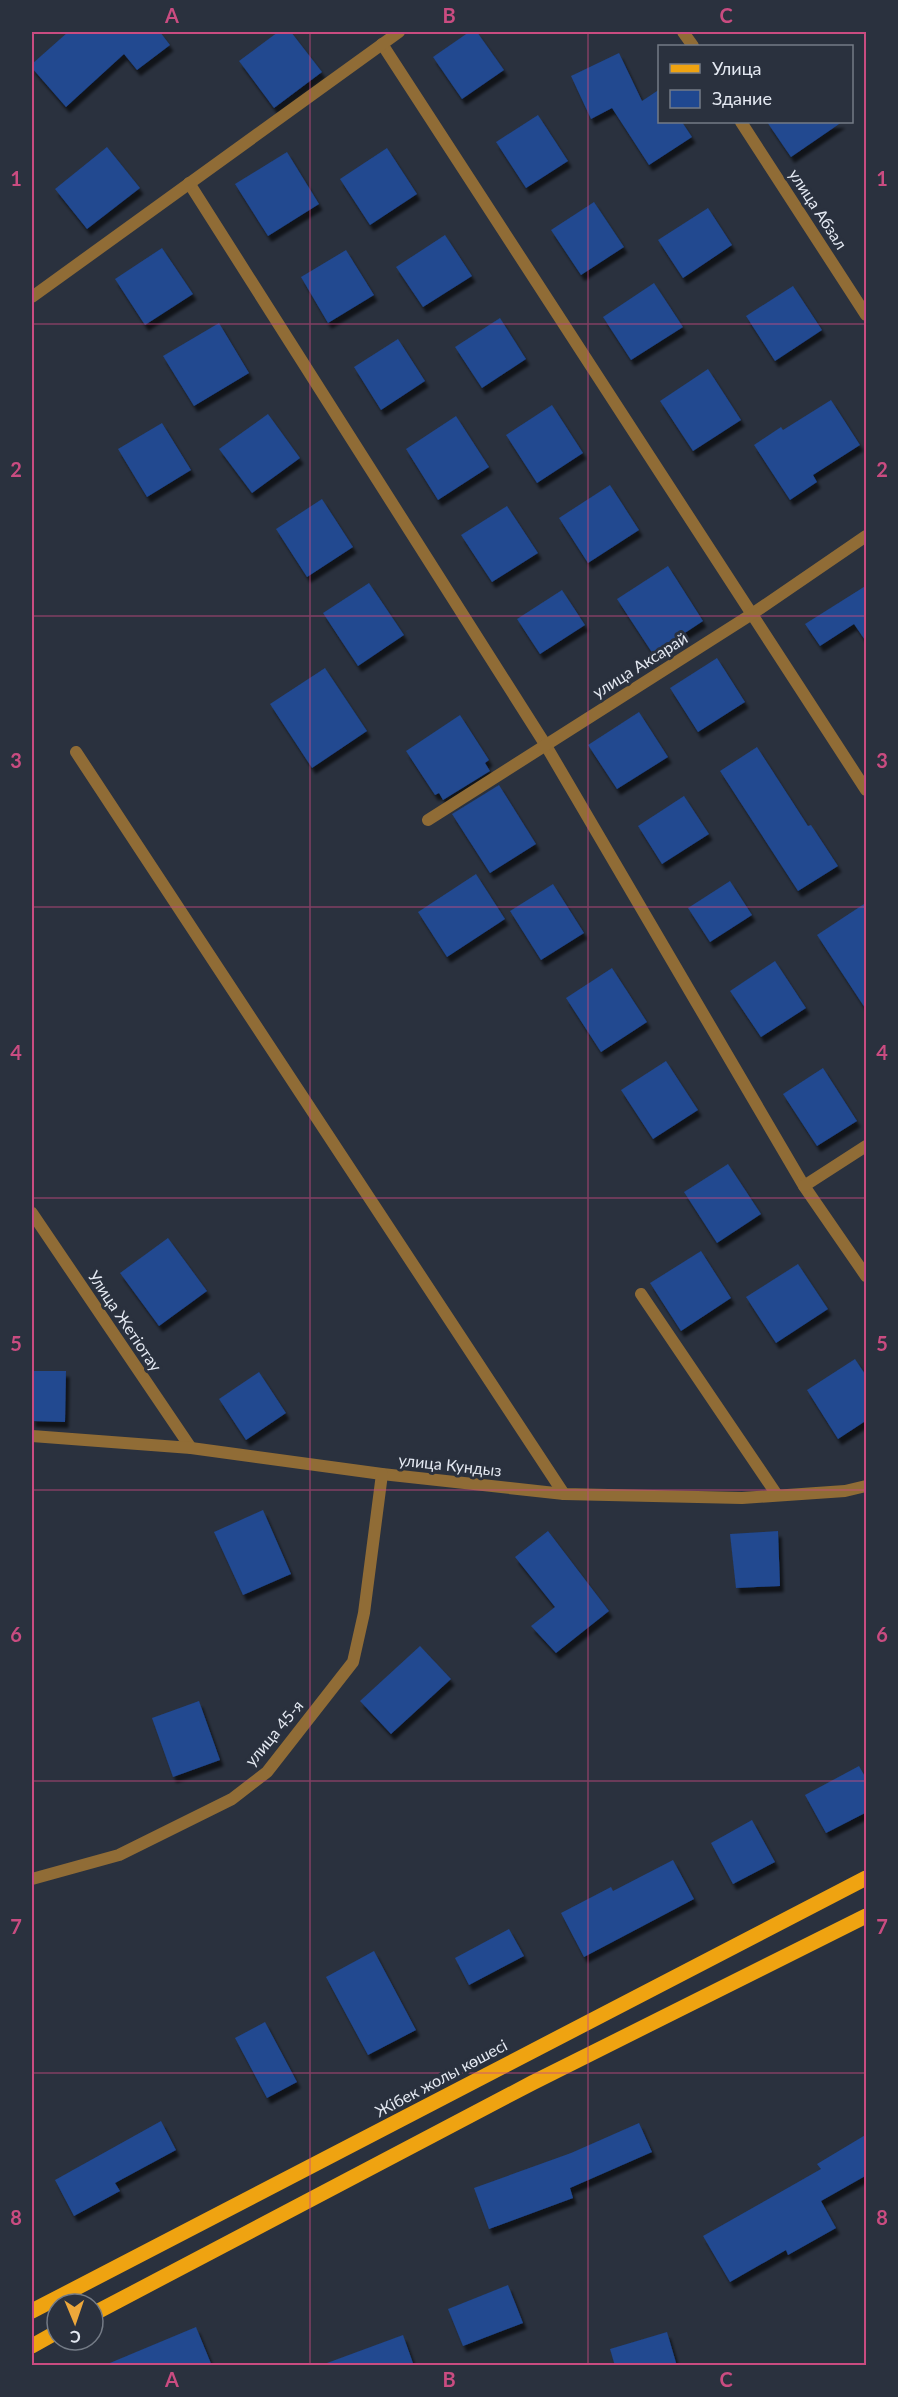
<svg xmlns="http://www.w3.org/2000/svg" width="898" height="2397" font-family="Lato,sans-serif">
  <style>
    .building { fill: #204890; filter: url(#shadow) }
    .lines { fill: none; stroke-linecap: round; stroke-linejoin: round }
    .minor { stroke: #906c36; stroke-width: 12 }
    .primary { stroke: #efa311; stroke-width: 15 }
    .grid { fill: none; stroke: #ca4c81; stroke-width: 1.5; stroke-opacity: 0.55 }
    .labels { text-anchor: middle; stroke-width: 6; stroke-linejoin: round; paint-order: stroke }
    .street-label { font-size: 16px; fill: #e4e9f2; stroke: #2a313e }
    .neatline { fill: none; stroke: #ca4c81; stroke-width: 2 }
    .grid-label { font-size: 20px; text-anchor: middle; font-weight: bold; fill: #ca4c81 }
  </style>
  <defs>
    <filter id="shadow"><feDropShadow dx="3.5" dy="6" stdDeviation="1.5" flood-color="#0009"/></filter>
  </defs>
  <rect width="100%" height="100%" fill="#2a313e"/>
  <g class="building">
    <path d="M 68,32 L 160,32 L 170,45 L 137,70 L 124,54 L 66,107 L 32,68 L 32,64 Z"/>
    <path d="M 278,32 L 291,32 L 322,72 L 274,108 L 239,61 Z"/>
    <path d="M 469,32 L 477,32 L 504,70 L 462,99 L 433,57 Z"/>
    <path d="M 619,53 L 642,101 L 660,89 L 660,122 L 682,122 L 692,137 L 649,165 L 612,108 L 591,119 L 571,76 Z"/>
    <path d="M 538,115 L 568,161 L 526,188 L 496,142 Z"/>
    <path d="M 767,122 L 842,122 L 791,157 Z"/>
    <path d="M 107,147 L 140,188 L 87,229 L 55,189 Z"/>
    <path d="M 387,148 L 417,194 L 370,225 L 340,179 Z"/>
    <path d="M 287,152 L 319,204 L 268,236 L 235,184 Z"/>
    <path d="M 594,202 L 624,247 L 581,275 L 551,230 Z"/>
    <path d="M 708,208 L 732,245 L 683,278 L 658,240 Z"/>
    <path d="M 445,235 L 472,276 L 423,307 L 396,267 Z"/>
    <path d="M 162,248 L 193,294 L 145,325 L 115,279 Z"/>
    <path d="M 346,250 L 374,295 L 328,323 L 301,277 Z"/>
    <path d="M 654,283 L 683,327 L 631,360 L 603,317 Z"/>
    <path d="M 793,286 L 822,330 L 775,361 L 746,316 Z"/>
    <path d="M 500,318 L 526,359 L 482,388 L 455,347 Z"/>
    <path d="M 219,323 L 249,373 L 194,406 L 163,356 Z"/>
    <path d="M 398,339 L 425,381 L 381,410 L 354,367 Z"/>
    <path d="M 708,369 L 741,420 L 693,451 L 660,401 Z"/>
    <path d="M 831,400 L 860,445 L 813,475 L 817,482 L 790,500 L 754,445 L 781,427 L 783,430 Z"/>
    <path d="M 552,405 L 583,453 L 537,483 L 506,435 Z"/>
    <path d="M 268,414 L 300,458 L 252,493 L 219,449 Z"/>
    <path d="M 456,416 L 489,467 L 438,500 L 406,449 Z"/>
    <path d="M 162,423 L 191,470 L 147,497 L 118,449 Z"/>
    <path d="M 610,485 L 639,530 L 588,563 L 559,518 Z"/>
    <path d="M 322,499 L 353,547 L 307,577 L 276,529 Z"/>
    <path d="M 507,506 L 538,553 L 492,582 L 461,535 Z"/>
    <path d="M 668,566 L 703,621 L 653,654 L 617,599 Z"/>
    <path d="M 369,583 L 404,635 L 358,666 L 323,613 Z"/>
    <path d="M 867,585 L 867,643 L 854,624 L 820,646 L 805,624 Z"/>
    <path d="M 562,590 L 585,625 L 540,654 L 517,619 Z"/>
    <path d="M 717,658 L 745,702 L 698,732 L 670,688 Z"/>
    <path d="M 325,668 L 367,731 L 312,768 L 270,704 Z"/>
    <path d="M 639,712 L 668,757 L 617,789 L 588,745 Z"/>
    <path d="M 460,715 L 489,760 L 485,763 L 490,771 L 443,800 L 439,793 L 435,795 L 406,751 Z"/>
    <path d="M 757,747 L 808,826 L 811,825 L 838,866 L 798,891 L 720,771 Z"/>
    <path d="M 499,785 L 536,844 L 490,873 L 452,814 Z"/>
    <path d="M 684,796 L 709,834 L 662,864 L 638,826 Z"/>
    <path d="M 476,874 L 505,919 L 447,957 L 418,912 Z"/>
    <path d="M 730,881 L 752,915 L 710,942 L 688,908 Z"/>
    <path d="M 553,884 L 584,933 L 541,960 L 510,911 Z"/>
    <path d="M 867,902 L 867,1011 L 817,935 Z"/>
    <path d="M 775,961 L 806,1008 L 761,1037 L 730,991 Z"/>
    <path d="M 612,968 L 647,1022 L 601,1052 L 566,998 Z"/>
    <path d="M 666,1061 L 698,1110 L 653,1139 L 621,1090 Z"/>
    <path d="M 823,1068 L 857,1121 L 817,1146 L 783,1094 Z"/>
    <path d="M 728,1164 L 761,1214 L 717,1243 L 684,1192 Z"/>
    <path d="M 168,1238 L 207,1291 L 159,1326 L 120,1273 Z"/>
    <path d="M 701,1251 L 731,1298 L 681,1331 L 650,1283 Z"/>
    <path d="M 798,1264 L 828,1309 L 776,1343 L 746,1297 Z"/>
    <path d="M 855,1359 L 867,1377 L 867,1420 L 838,1439 L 807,1390 Z"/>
    <path d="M 32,1371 L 66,1371 L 65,1422 L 32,1421 Z"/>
    <path d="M 259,1372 L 286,1413 L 246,1440 L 219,1399 Z"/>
    <path d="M 263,1510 L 291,1574 L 243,1595 L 214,1532 Z"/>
    <path d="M 548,1531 L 609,1611 L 556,1653 L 531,1626 L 555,1607 L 515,1557 Z"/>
    <path d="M 778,1531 L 780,1586 L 736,1588 L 730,1534 Z"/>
    <path d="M 420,1646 L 451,1679 L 391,1734 L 360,1701 Z"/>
    <path d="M 199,1701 L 220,1760 L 173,1777 L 152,1718 Z"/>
    <path d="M 859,1766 L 867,1780 L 867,1812 L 826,1833 L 805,1795 Z"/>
    <path d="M 752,1820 L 775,1862 L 733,1884 L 711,1843 Z"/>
    <path d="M 673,1860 L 694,1899 L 584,1957 L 561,1913 L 611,1887 L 613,1891 Z"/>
    <path d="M 509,1929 L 524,1956 L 469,1985 L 455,1958 Z"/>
    <path d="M 374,1951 L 416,2030 L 368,2055 L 326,1977 Z"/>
    <path d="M 265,2022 L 297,2082 L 267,2098 L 235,2038 Z"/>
    <path d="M 161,2121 L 176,2150 L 115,2183 L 120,2191 L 74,2216 L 55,2180 Z"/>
    <path d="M 639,2123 L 652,2152 L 570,2188 L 573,2198 L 489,2229 L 474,2188 L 571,2153 Z"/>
    <path d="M 867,2134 L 867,2175 L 821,2201 L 836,2228 L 788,2255 L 786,2250 L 730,2282 L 703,2236 L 821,2169 L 817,2164 Z"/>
    <path d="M 508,2285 L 523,2323 L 463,2346 L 448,2309 Z"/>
    <path d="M 196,2327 L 212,2366 L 105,2366 L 105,2365 Z"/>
    <path d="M 667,2332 L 677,2366 L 615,2366 L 610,2349 Z"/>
    <path d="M 403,2335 L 414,2366 L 327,2366 L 327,2363 Z"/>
  </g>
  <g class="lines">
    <g class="minor">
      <path d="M 683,32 L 693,46"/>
      <path d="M 382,44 L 866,790"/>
      <path d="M 741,122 L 866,315"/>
      <path d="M 189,183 L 545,744 L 804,1186 L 866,1276"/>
      <path d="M 32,297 L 399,32"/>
      <path d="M 76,752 L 564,1494"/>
      <path d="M 428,820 L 752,614 L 866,536"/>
      <path d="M 804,1186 L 866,1146"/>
      <path d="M 32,1213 L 191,1448"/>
      <path d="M 641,1294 L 777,1495"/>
      <path d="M 32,1436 L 191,1448 L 382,1474 L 564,1494 L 742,1498 L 845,1491 L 866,1486"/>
      <path d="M 32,1879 L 119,1855 L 232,1799 L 267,1772 L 353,1662 L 364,1613 L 382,1474"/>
    </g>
    <g class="primary">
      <path d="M 32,2311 L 866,1878"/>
      <path d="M 93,2314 L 532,2083 L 866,1916"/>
      <path d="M 32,2346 L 57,2332"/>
    </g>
  </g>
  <path class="grid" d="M 310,32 L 310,2366M 588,32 L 588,2366M 32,324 L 866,324M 32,616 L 866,616M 32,907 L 866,907M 32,1198 L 866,1198M 32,1490 L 866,1490M 32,1781 L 866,1781M 32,2073 L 866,2073"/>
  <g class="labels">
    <g class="street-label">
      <text transform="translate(818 209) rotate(57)" y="6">улица Абзал</text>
      <text transform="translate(640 665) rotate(-32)" y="6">улица Аксарай</text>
      <text transform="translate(125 1321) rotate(56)" y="6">Улица Жетіотау</text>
      <text transform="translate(450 1465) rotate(6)" y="6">улица Кундыз</text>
      <text transform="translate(274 1733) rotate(-50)" y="6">улица 45-я</text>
      <text transform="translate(441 2078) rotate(-28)" y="6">Жібек жолы көшесі</text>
    </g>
  </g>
  <rect width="898" height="2397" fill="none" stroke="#2a313e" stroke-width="66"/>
  <rect x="658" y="45" width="195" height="78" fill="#2a313e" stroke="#747b86" stroke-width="1.5"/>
  <rect x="670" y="64" width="30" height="9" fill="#efa311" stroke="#747b86" stroke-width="1.5"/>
  <text x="712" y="75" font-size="18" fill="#e4e9f2">Улица</text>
  <rect x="670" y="90" width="30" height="18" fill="#204890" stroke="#747b86" stroke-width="1.5"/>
  <text x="712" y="105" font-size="18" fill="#e4e9f2">Здание</text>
  <g transform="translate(75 2322) rotate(178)"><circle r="28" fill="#2a313e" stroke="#747b86" stroke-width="1.5"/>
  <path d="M0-4.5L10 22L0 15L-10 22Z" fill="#eda83b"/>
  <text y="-9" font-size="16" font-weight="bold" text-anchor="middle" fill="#e4e9f2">С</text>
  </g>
  <rect x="33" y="33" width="832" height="2331" class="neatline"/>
  <g class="grid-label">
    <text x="172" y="23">A</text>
    <text x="449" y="23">B</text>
    <text x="726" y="23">C</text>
    <text x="16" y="186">1</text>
    <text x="882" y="186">1</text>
    <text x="16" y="477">2</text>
    <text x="882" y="477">2</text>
    <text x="16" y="768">3</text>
    <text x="882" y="768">3</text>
    <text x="16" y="1060">4</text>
    <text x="882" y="1060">4</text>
    <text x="16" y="1351">5</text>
    <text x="882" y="1351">5</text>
    <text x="16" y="1642">6</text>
    <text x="882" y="1642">6</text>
    <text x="16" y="1934">7</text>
    <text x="882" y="1934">7</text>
    <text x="16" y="2225">8</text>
    <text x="882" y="2225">8</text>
    <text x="172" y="2387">A</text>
    <text x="449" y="2387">B</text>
    <text x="726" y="2387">C</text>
  </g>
</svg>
